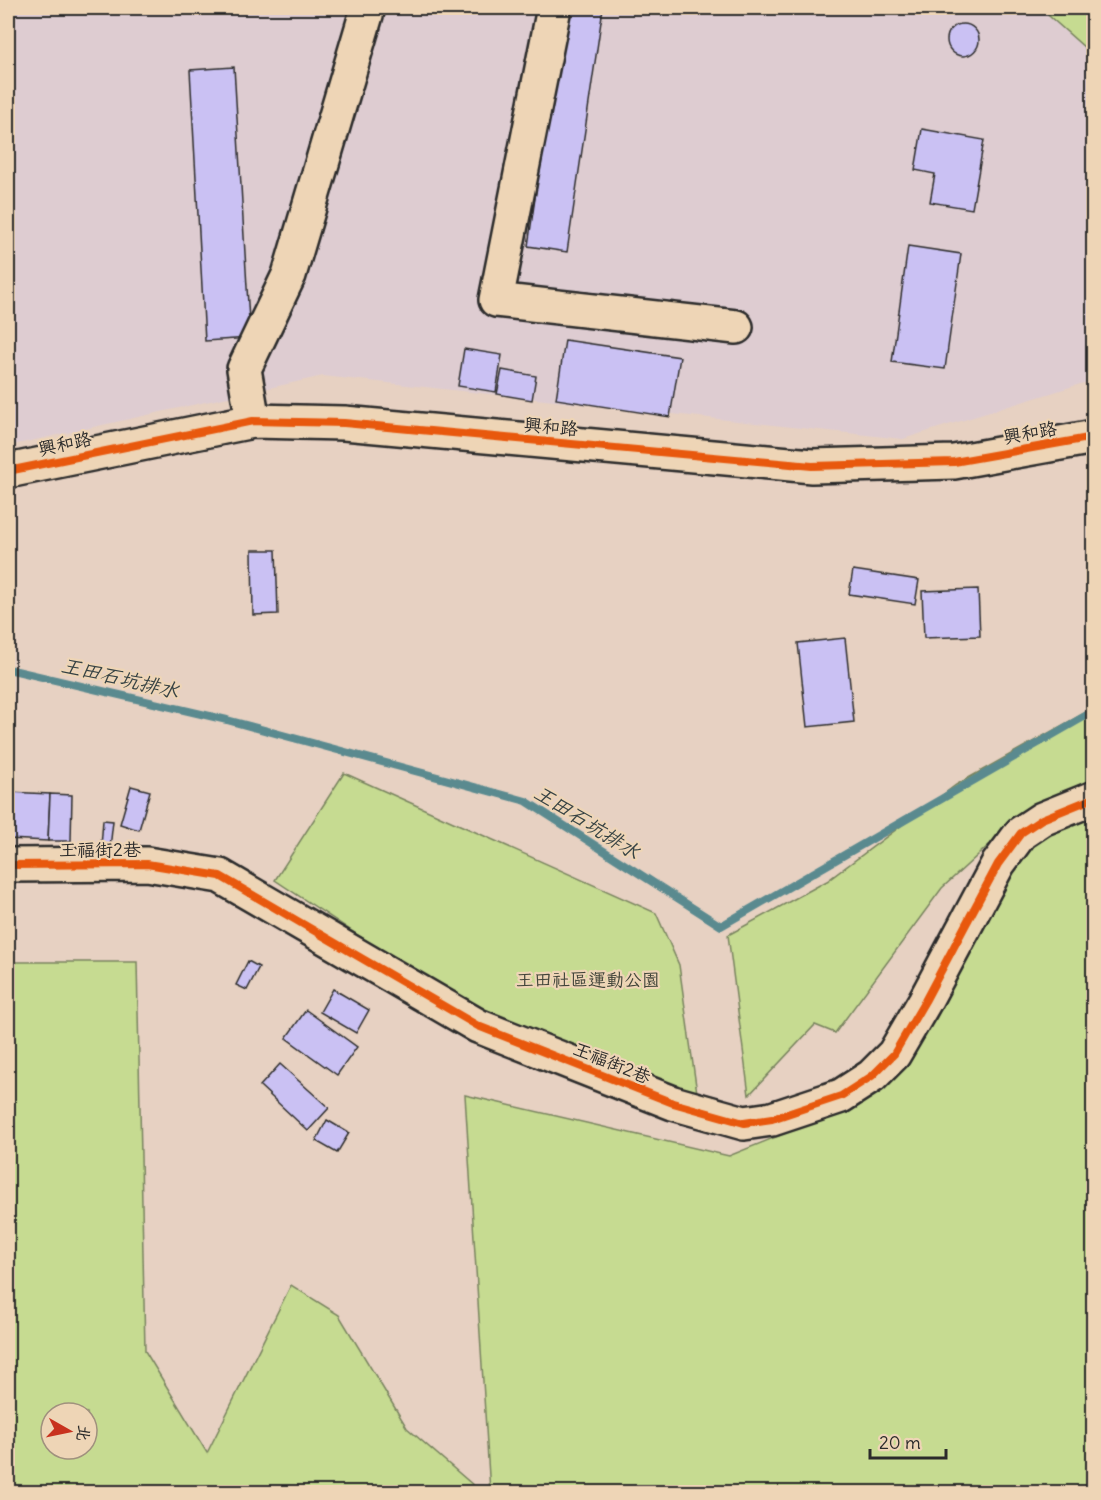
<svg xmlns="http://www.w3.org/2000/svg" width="1101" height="1500" font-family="Delius,'LXGW WenKai TC',sans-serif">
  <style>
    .built { fill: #deccd1 }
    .green { fill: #c6db91; stroke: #78835e; stroke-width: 1.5; fill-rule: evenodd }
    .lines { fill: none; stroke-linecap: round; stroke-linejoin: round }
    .stream { stroke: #5a8a8f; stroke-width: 8 }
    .building { fill: #cac1f3; stroke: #2b2b2b; stroke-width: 1.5 }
    .minor-casing { stroke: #2b2b2b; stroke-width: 38 }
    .minor { stroke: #eed5b6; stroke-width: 33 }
    .cycleway-casing { stroke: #eed5b6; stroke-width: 11 }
    .cycleway { stroke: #e8590c; stroke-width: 8 }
    .labels { text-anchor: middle; stroke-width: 4.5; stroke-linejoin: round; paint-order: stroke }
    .street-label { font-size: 18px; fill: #2b2b2b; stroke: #eed5b6 }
    .park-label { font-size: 18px; fill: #42453a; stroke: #eed5b6 }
    .water-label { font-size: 20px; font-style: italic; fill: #374344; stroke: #eed5b6 }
  </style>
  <rect width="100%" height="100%" fill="#e7d1c2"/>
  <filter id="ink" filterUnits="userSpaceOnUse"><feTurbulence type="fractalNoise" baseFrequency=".0167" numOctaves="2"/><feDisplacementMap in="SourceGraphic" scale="12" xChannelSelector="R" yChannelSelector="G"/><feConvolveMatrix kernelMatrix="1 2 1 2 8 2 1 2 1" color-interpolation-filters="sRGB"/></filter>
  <g filter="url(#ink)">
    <path class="built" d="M 8,8 L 1093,8 L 1093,380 L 903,439 L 323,376 L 8,446 Z"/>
    <g class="green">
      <path d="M 1040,8 L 1093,8 L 1093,55 Z"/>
      <path d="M 1093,708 L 1093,1492 L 490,1492 L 465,1095 L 729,1156 L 857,1104 L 936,1019 L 1009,876 L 989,845 L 942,888 L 835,1033 L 815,1025 L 749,1095 L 728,935 L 827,881 L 956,785 Z"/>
      <path d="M 344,773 L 656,913 L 679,965 L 698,1100 L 552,1064 L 275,880 Z"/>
      <path d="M 8,962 L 137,962 L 145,1351 L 207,1453 L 291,1285 L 339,1315 L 407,1428 L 481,1492 L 8,1492 ZM 51,1413 L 87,1413 L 87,1449 L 51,1449 Z"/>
    </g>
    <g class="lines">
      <path class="stream" d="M 8,669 L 227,720 L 526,801 L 721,926 L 1094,711"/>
    </g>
    <g class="building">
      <path d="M 563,8 L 603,8 L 567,252 L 528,246 Z"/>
      <circle cx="963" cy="40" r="16"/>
      <path d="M 234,67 L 250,338 L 205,341 L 190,70 Z"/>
      <path d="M 922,129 L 984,140 L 972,209 L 930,202 L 935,174 L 915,170 Z"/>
      <path d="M 908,246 L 961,254 L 945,369 L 892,362 Z"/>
      <path d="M 565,340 L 680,357 L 670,417 L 556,399 Z"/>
      <path d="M 464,349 L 502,355 L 496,392 L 458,386 Z"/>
      <path d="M 502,370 L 536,376 L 532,400 L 497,394 Z"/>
      <path d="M 252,550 L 276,550 L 278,614 L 253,615 Z"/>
      <path d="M 853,570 L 919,580 L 915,604 L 849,594 Z"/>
      <path d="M 978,589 L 980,636 L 924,638 L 922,591 Z"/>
      <path d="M 845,638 L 854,722 L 807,727 L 798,643 Z"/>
      <path d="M 131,786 L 150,791 L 139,830 L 120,824 Z"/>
      <path d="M 8,792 L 50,794 L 48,841 L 8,839 Z"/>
      <path d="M 50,794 L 72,795 L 71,841 L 48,841 Z"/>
      <path d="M 103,820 L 113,821 L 110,848 L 101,847 Z"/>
      <path d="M 248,961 L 259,967 L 247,990 L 236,985 Z"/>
      <path d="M 333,989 L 369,1010 L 356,1033 L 320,1012 Z"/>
      <path d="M 306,1010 L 357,1047 L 337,1075 L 286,1038 Z"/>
      <path d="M 280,1064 L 329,1108 L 308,1131 L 260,1086 Z"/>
      <path d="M 327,1120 L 349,1133 L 337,1153 L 316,1141 Z"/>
    </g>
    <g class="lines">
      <g class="minor-casing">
        <g id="minor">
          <path d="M 554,8 L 496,300 L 736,327"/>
          <path d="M 253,421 L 244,369 L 289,275 L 368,8"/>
          <path d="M 8,471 L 253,421 L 344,423 L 812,466 L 954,462 L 1094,437"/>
          <path d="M 8,865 L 147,864 L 220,876 L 478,1026 L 673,1103 L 744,1123 L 772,1119 L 841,1096 L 872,1076 L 894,1054 L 925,1001 L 998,864 L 1021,833 L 1042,819 L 1094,798"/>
        </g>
      </g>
      <use href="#minor" class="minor"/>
      <g class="cycleway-casing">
        <g id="cycleway">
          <path d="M 8,471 L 253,421 L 344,423 L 812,466 L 954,462 L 1094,437"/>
          <path d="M 8,865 L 147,864 L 220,876 L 478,1026 L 673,1103 L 744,1123 L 772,1119 L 841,1096 L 872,1076 L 894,1054 L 925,1001 L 998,864 L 1021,833 L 1042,819 L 1094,798"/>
        </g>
      </g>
      <use href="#cycleway" class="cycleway"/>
    </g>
  </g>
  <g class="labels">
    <g class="street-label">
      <text transform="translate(551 427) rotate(5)" y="6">興和路</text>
      <text transform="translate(1030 433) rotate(-10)" y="6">興和路</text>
      <text transform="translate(65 444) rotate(-12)" y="6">興和路</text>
      <text x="100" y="856">王福街2巷</text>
      <text transform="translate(612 1063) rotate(22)" y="6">王福街2巷</text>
    </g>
    <g class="park-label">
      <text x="588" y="986">王田社區運動公園</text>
    </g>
    <g class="water-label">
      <text transform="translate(120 678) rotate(13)" y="7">王田石坑排水</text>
      <text transform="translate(587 822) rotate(32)" y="7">王田石坑排水</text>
    </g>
  </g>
  <rect width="1101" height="1500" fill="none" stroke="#eed5b6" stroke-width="30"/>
  <rect x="15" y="15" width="1071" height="1470" fill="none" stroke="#2b2b2b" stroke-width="2" filter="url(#ink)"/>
  <g transform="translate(69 1431) rotate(99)"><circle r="28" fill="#eed5b6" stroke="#a0917e" stroke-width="1.5"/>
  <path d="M0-4.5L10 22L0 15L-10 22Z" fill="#c8321e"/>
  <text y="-9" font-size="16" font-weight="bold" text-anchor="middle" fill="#2b2b2b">北</text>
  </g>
  <path d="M870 1449v9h76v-9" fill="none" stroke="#2b2b2b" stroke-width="3"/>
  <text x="879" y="1449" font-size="18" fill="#2b2b2b" stroke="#eed5b6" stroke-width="4.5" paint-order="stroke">20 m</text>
</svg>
